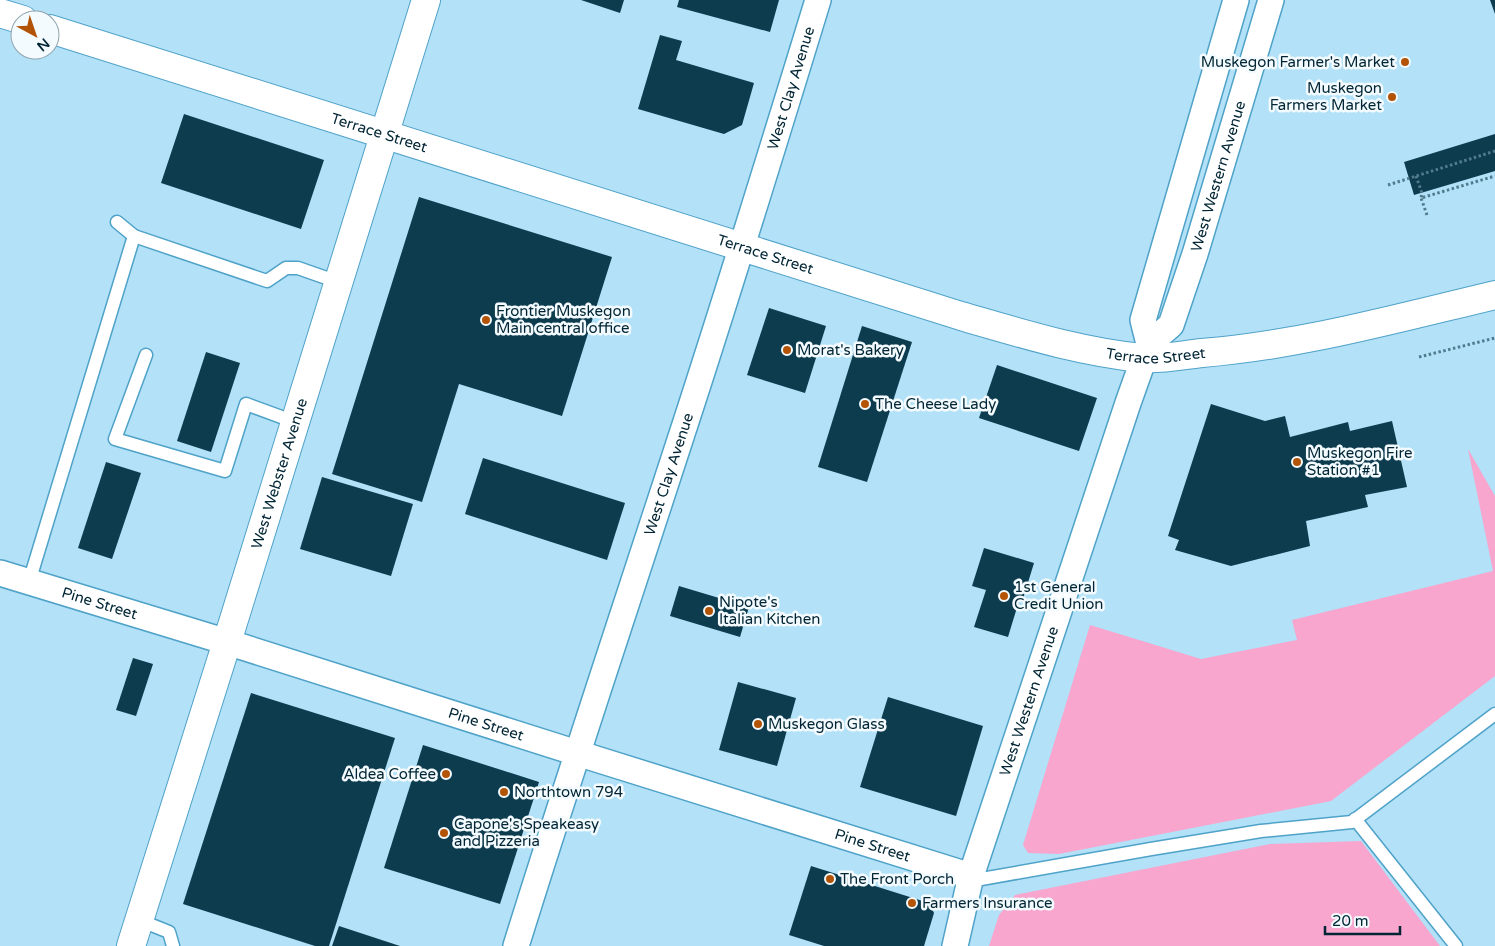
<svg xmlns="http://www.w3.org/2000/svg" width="1495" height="946" font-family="'Varela Round',sans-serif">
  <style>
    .green { fill: #f9a6ce }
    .building { fill: #0e3c4f }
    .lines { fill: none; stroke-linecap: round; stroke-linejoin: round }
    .service-casing { stroke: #4fa2c8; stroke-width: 15 }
    .minor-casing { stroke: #4fa2c8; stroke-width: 28 }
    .secondary-casing { stroke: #4fa2c8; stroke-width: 30 }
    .primary-casing { stroke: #4fa2c8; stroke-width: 30 }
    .path { stroke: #527b8d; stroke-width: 3; stroke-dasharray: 2.5 2.5; stroke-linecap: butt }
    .service { stroke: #fff; stroke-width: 12 }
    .minor { stroke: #fff; stroke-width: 25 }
    .secondary { stroke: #fff; stroke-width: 28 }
    .primary { stroke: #fff; stroke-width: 28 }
    .poi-dot { fill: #b25306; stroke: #f3fbff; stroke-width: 2 }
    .labels { text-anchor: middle; stroke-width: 5; stroke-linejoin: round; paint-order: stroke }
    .poi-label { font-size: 15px; fill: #012534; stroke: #f3fbff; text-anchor: start }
    .street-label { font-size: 15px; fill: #012534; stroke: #f3fbff }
  </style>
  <rect width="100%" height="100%" fill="#b2e1f8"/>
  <g class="green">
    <path d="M 1468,449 L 1495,496 L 1495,676 L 1331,801 L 1059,854 L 1028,853 L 1023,845 L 1090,625 L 1201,659 L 1297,640 L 1292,620 L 1493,571 Z"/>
    <path d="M 1361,841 L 1440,946 L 989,946 L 999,915 L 1015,895 L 1270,844 Z"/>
  </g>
  <g class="building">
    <path d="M 581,0 L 624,0 L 620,13 Z"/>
    <path d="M 679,0 L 779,0 L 770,32 L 677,7 Z"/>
    <path d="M 1490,0 L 1495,0 L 1495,14 Z"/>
    <path d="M 660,35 L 682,41 L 676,60 L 754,83 L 742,125 L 724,134 L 638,109 Z"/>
    <path d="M 184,114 L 324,160 L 301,229 L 161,183 Z"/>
    <path d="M 1495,134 L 1495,171 L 1414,195 L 1404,162 Z"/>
    <path d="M 419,197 L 612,257 L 562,416 L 459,384 L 422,502 L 332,474 Z"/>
    <path d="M 769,308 L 826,326 L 805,393 L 747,375 Z"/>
    <path d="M 862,326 L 912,342 L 867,482 L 818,467 Z"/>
    <path d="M 206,352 L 240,363 L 211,452 L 177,441 Z"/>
    <path d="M 997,365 L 1097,398 L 1079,451 L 979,418 Z"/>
    <path d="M 1211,404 L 1265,421 L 1285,416 L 1290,437 L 1348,422 L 1350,431 L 1392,421 L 1407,487 L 1365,495 L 1368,507 L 1306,521 L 1310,546 L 1231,566 L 1175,550 L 1179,540 L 1168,536 Z"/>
    <path d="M 483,458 L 625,503 L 607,560 L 465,514 Z"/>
    <path d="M 106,462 L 141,473 L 112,559 L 78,548 Z"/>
    <path d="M 322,477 L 413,504 L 391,576 L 300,549 Z"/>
    <path d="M 984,548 L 1034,563 L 1022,602 L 1019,601 L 1008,637 L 974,627 L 986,590 L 972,586 Z"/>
    <path d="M 679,586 L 749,607 L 740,637 L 670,616 Z"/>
    <path d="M 133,658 L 153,664 L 136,716 L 116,710 Z"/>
    <path d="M 738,682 L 796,698 L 777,766 L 719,750 Z"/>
    <path d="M 251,693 L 395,738 L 329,946 L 315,946 L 183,904 Z"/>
    <path d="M 888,697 L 983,726 L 956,816 L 860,787 Z"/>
    <path d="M 423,745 L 539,782 L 500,904 L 384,868 Z"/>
    <path d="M 811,866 L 929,903 L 934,913 L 924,946 L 824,946 L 789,935 Z"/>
    <path d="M 339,926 L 400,946 L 332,946 Z"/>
  </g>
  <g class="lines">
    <g class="service-casing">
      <g id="service">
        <path d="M 117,222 L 134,236 L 267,281 L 286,268 L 298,268 L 338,282"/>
        <path d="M 146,355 L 115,439 L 225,471 L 246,404 L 295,422"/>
        <path d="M 29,582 L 134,236"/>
        <path d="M 1355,819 L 1456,946"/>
        <path d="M 970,881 L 1151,849 L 1261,831 L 1352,822 L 1495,714"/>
        <path d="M 139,920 L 169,932 L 173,946"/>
      </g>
    </g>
    <g class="minor-casing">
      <g id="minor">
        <path d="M 1149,344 L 1143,320 L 1236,0"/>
        <path id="s1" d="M 0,573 L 227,642 L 577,753 L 971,876"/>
        <path id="s2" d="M 516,946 C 573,763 634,582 693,400 C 736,267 777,134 818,0"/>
        <path id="s3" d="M 955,946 L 971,876 L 1128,403 L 1149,344 L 1171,325 L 1195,254 L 1271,0"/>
      </g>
    </g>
    <g class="secondary-casing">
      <g id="secondary">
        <path id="s4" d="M 131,946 L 227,642 L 426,0"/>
      </g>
    </g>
    <g class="primary-casing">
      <g id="primary">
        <path d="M 0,13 L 23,20"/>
        <path id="s5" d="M 50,29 L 961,316 C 1020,333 1080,352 1142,358 C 1159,360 1184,355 1202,353 C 1301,345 1398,318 1495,295"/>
      </g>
    </g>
    <g class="path">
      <path d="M 1416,176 L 1422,193 L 1421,198"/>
      <path d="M 1388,185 L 1495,151"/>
      <path d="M 1427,215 L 1421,198 L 1495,176"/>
      <path d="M 1419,357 L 1495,338"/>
    </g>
    <use href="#service" class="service"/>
    <use href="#minor" class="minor"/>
    <use href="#secondary" class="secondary"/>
    <use href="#primary" class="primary"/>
  </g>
  <g class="poi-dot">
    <circle cx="1405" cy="62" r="5"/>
    <circle cx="1392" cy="97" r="5"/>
    <circle cx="486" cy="320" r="5"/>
    <circle cx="787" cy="350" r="5"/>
    <circle cx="865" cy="404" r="5"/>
    <circle cx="1297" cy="462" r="5"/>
    <circle cx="1004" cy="596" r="5"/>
    <circle cx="709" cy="611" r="5"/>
    <circle cx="758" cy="724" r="5"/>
    <circle cx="446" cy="774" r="5"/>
    <circle cx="504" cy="792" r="5"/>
    <circle cx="444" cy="833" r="5"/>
    <circle cx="830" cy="879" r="5"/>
    <circle cx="912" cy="903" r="5"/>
  </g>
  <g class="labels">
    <g class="poi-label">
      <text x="1395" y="67" text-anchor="end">Muskegon Farmer's Market</text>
      <text x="1382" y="93" text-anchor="end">Muskegon<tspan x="1382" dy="17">Farmers Market</tspan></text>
      <text x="496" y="316">Frontier Muskegon<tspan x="496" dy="17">Main central office</tspan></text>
      <text x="797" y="355">Morat's Bakery</text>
      <text x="875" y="409">The Cheese Lady</text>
      <text x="1307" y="458">Muskegon Fire<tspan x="1307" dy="17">Station #1</tspan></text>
      <text x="1014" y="592">1st General<tspan x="1014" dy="17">Credit Union</tspan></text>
      <text x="719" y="607">Nipote's<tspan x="719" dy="17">Italian Kitchen</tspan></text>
      <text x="768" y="729">Muskegon Glass</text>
      <text x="436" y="779" text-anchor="end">Aldea Coffee</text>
      <text x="514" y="797">Northtown 794</text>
      <text x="454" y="829">Capone's Speakeasy<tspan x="454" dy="17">and Pizzeria</tspan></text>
      <text x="840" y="884">The Front Porch</text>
      <text x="922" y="908">Farmers Insurance</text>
    </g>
    <g class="street-label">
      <text dy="5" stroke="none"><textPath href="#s2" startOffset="901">West Clay Avenue</textPath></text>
      <text dy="5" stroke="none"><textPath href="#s5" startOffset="345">Terrace Street</textPath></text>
      <text dy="5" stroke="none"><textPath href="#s3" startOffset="818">West Western Avenue</textPath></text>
      <text dy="5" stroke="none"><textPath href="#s5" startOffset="750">Terrace Street</textPath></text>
      <text dy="5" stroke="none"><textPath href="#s5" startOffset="1155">Terrace Street</textPath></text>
      <text dy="5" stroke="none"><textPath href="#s4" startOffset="495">West Webster Avenue</textPath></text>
      <text dy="5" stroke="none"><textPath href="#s2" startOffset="496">West Clay Avenue</textPath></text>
      <text dy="5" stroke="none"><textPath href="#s1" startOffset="104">Pine Street</textPath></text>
      <text dy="5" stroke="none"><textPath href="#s3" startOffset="256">West Western Avenue</textPath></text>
      <text dy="5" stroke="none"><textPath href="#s1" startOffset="509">Pine Street</textPath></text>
      <text dy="5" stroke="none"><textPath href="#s1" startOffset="914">Pine Street</textPath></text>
    </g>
  </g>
  <g transform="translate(35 35) rotate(140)"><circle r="24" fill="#f3fbff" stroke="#92a5ae"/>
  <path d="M0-4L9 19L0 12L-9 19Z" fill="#b25306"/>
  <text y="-8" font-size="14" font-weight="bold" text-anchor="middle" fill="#012534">N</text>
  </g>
  <path d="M1325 926v8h75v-8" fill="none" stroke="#012534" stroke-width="2.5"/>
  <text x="1332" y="926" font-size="15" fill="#012534" stroke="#f3fbff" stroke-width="4" paint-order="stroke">20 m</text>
</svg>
